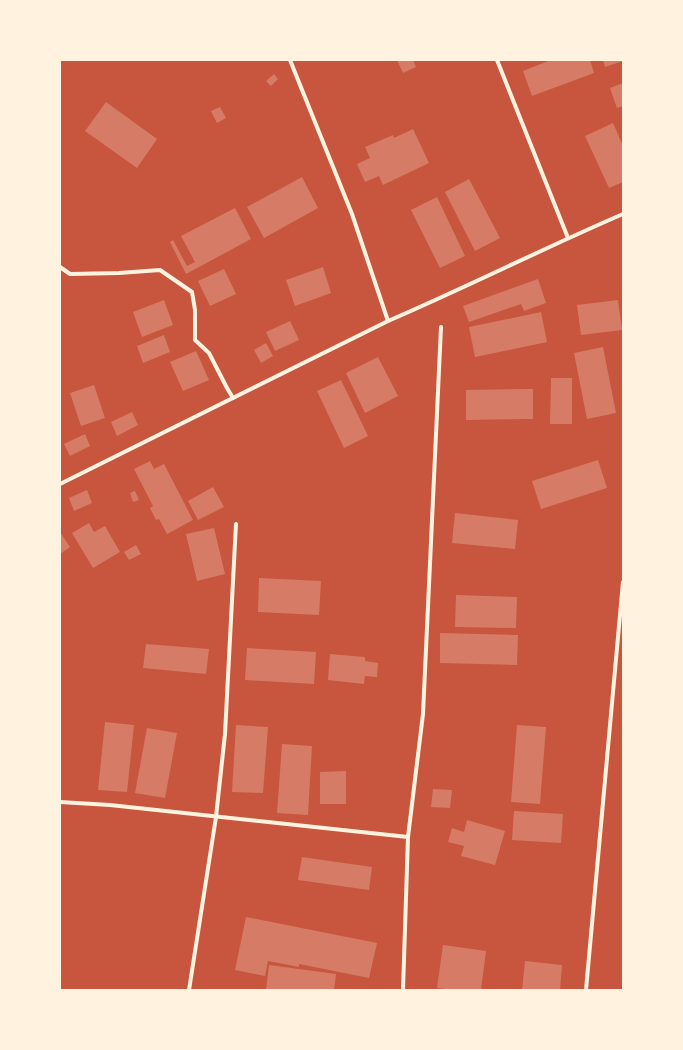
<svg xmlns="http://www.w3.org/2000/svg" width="683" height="1050" font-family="'DejaVu Sans',sans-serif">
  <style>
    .building { fill: #d67c66 }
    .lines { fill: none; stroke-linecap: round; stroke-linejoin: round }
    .minor { stroke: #fff3e0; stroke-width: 4 }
  </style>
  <rect width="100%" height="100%" fill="#c8553d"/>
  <g class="building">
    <path d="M 397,60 L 413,60 L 416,67 L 403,73 Z"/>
    <path d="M 551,60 L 590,60 L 594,73 L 532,96 L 523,71 Z"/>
    <path d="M 603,60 L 623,60 L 623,61 L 605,67 Z"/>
    <path d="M 274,74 L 278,79 L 271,86 L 266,81 Z"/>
    <path d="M 623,83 L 623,106 L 617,108 L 610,88 Z"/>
    <path d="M 106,102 L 157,139 L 137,168 L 85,131 Z"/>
    <path d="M 220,107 L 226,118 L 217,123 L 211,111 Z"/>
    <path d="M 613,123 L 623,146 L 623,182 L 609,188 L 585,136 Z"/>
    <path d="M 413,129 L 429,163 L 383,185 L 379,176 L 365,182 L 357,164 L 370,158 L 365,147 L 393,135 L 394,138 Z"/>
    <path d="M 302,177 L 318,208 L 264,238 L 247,207 Z"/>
    <path d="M 469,179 L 500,238 L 475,251 L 445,192 Z"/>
    <path d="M 437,197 L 465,256 L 440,268 L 411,210 Z"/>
    <path d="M 235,208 L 251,239 L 186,274 L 170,242 L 173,240 L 187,266 L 195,262 L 181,236 Z"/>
    <path d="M 323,267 L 331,293 L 295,306 L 286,280 Z"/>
    <path d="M 224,269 L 236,294 L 210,306 L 198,281 Z"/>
    <path d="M 538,279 L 546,303 L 524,311 L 521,304 L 469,322 L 463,306 Z"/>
    <path d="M 164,300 L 173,325 L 142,337 L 133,312 Z"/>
    <path d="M 618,300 L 622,330 L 581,335 L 577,305 Z"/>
    <path d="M 541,312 L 547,342 L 475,357 L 469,327 Z"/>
    <path d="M 290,321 L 299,340 L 275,351 L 266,332 Z"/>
    <path d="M 164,335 L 170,352 L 143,363 L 137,346 Z"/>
    <path d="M 266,343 L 273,356 L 261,363 L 254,350 Z"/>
    <path d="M 603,347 L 616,413 L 587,419 L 574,353 Z"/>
    <path d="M 196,351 L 209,380 L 183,391 L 170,362 Z"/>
    <path d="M 378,357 L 398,396 L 365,413 L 346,373 Z"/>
    <path d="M 551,378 L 572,378 L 572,424 L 550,424 Z"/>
    <path d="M 341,380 L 368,436 L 344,448 L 317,391 Z"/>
    <path d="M 94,385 L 105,418 L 81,426 L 70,393 Z"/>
    <path d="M 533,389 L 533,419 L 466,420 L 466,390 Z"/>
    <path d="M 132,412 L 138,425 L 117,436 L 111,422 Z"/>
    <path d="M 85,434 L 90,446 L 70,456 L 64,444 Z"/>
    <path d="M 598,460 L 607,488 L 541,509 L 532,481 Z"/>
    <path d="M 150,461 L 154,469 L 164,464 L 193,520 L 167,534 L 159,519 L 156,520 L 150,508 L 153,506 L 134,469 Z"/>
    <path d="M 213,487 L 224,507 L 198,520 L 188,501 Z"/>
    <path d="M 87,490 L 92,503 L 74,511 L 69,498 Z"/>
    <path d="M 135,491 L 139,500 L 133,502 L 130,493 Z"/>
    <path d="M 455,513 L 518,520 L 515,549 L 452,543 Z"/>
    <path d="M 89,523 L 94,532 L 105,526 L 120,552 L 93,568 L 72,533 Z"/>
    <path d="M 214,528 L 225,574 L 197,581 L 186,534 Z"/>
    <path d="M 60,532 L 70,547 L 60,554 Z"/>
    <path d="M 136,545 L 141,554 L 129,560 L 124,552 Z"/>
    <path d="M 259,578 L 321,581 L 319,615 L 258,612 Z"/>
    <path d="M 456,595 L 517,597 L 516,628 L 455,627 Z"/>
    <path d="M 440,633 L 518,635 L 517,665 L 440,663 Z"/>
    <path d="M 146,644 L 209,649 L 206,674 L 143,668 Z"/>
    <path d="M 247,648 L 316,652 L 314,684 L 245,680 Z"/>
    <path d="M 330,654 L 365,657 L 365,661 L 378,663 L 377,677 L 365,676 L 364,684 L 328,680 Z"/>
    <path d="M 105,722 L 134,725 L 127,792 L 98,790 Z"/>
    <path d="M 236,725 L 268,727 L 263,793 L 232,792 Z"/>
    <path d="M 517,725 L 546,727 L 540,804 L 511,802 Z"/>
    <path d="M 147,728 L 177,733 L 165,798 L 135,793 Z"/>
    <path d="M 282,744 L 312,746 L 308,815 L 277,813 Z"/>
    <path d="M 346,771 L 346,804 L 320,804 L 320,772 Z"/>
    <path d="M 433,789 L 452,790 L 450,808 L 431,807 Z"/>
    <path d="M 514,811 L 563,814 L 561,843 L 512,840 Z"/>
    <path d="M 467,820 L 505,831 L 495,865 L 461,856 L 464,846 L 448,842 L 452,828 L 464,832 Z"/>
    <path d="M 302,857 L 372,867 L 369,890 L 298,880 Z"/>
    <path d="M 246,917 L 377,943 L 369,978 L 299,964 L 299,967 L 268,961 L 265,976 L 235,970 Z"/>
    <path d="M 443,945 L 486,951 L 481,990 L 453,990 L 437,988 Z"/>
    <path d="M 525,961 L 562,965 L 560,990 L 522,990 Z"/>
    <path d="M 269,965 L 336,974 L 334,990 L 266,990 Z"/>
  </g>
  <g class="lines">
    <g class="minor">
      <path d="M 290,60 L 352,214 L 388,321"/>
      <path d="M 497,60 L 568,238"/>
      <path d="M 60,267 L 70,274 L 119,273 L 160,270 L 192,292 L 195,310 L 195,340 L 209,353 L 227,388 L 233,398"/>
      <path d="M 60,484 L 388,321 C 467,287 544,248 623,214"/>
      <path d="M 60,802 L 110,805 L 408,837"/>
      <path d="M 189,990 L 216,817 L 225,734 L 236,524"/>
      <path d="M 403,990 L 408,837 L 423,714 L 441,327"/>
      <path d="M 586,990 L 623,582"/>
    </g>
  </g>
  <rect width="683" height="1050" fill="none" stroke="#fff3e0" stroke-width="122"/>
</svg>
